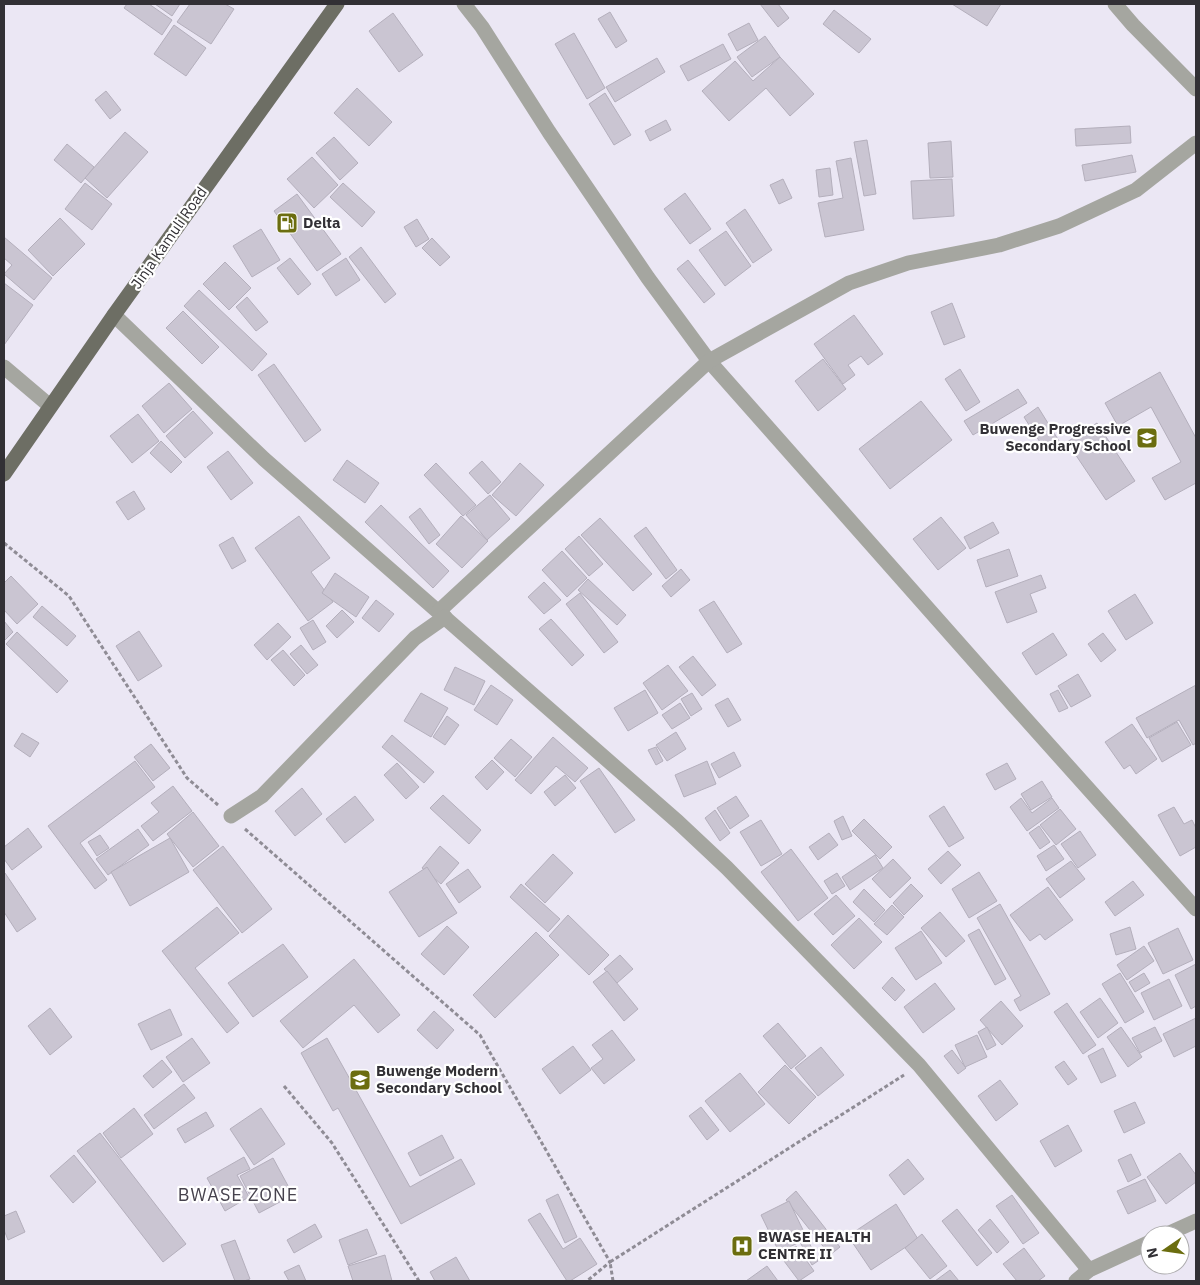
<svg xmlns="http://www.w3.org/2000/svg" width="1200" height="1285" font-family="'IBM Plex Sans',sans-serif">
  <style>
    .building { fill: #cac5d2; stroke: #b4afbc }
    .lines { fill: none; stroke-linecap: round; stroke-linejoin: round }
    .path { stroke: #8f8c95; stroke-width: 3; stroke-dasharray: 4 2.5; stroke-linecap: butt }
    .minor { stroke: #a5a6a0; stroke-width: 15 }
    .major { stroke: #6d6e64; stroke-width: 15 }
    .labels { text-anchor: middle; stroke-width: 4.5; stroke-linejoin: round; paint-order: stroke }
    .poi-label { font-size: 15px; font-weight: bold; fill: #323035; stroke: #fff; text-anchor: start }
    .street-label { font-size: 15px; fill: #323035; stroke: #fff }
    .quarter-label { font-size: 18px; letter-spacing: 1px; fill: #46424d; stroke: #fff }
  </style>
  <rect width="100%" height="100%" fill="#ebe7f4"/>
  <g class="building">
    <path d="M 127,4 L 149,4 L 172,20 L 162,35 L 124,8 Z"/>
    <path d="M 155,4 L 180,4 L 172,16 Z"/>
    <path d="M 190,4 L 225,4 L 234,9 L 211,44 L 177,22 Z"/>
    <path d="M 760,4 L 778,4 L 789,18 L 778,27 Z"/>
    <path d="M 952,4 L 1001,4 L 987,26 Z"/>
    <path d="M 834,10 L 871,39 L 859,53 L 823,24 Z"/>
    <path d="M 610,12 L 627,41 L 616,48 L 598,19 Z"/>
    <path d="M 393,13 L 423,55 L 399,72 L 369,31 Z"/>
    <path d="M 749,23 L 758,40 L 737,51 L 728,34 Z"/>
    <path d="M 174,25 L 206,48 L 186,76 L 154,54 Z"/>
    <path d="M 574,33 L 605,88 L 587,99 L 555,44 Z"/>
    <path d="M 765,36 L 780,57 L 752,77 L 737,57 Z"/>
    <path d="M 723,44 L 731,59 L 688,81 L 680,66 Z"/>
    <path d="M 780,57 L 814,94 L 790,116 L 766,88 L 729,121 L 702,91 L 735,61 L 753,81 Z"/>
    <path d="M 657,58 L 665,72 L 615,102 L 606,87 Z"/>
    <path d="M 357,88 L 392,122 L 369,146 L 334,113 Z"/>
    <path d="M 106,91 L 121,110 L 110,119 L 95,100 Z"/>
    <path d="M 605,93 L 631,135 L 614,145 L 589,104 Z"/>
    <path d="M 666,120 L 671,130 L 650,141 L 645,131 Z"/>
    <path d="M 1130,126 L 1131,143 L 1076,146 L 1075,129 Z"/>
    <path d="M 125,132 L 148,152 L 107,198 L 85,178 Z"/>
    <path d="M 334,137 L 358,163 L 340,180 L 316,153 Z"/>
    <path d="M 867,140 L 876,194 L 864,196 L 854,142 Z"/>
    <path d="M 951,141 L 953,177 L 930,178 L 928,143 Z"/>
    <path d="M 67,144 L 94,167 L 81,183 L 54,160 Z"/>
    <path d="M 1132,155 L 1136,172 L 1085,181 L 1082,165 Z"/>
    <path d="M 312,157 L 338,185 L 314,208 L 287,179 Z"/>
    <path d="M 851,158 L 864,230 L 825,237 L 818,203 L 843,198 L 836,161 Z"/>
    <path d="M 830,168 L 833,195 L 819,197 L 816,170 Z"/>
    <path d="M 783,179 L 792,198 L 779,204 L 770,185 Z"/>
    <path d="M 952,179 L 954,216 L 913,219 L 911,181 Z"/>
    <path d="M 85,183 L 112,204 L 92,230 L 65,209 Z"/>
    <path d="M 343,183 L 375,212 L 362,227 L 330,197 Z"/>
    <path d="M 685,193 L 711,229 L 690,244 L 664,209 Z"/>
    <path d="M 297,194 L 341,254 L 317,271 L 274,211 Z"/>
    <path d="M 745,209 L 772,250 L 753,263 L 726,223 Z"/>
    <path d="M 60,218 L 85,244 L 53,276 L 28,250 Z"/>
    <path d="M 417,219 L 429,239 L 416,247 L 404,227 Z"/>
    <path d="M 261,229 L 280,260 L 252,277 L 233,246 Z"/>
    <path d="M 726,231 L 751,266 L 725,286 L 699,250 Z"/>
    <path d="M 4,237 L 52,278 L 34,300 L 4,274 L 12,265 L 4,258 Z"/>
    <path d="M 432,238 L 450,257 L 440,266 L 422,248 Z"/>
    <path d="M 361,247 L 396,294 L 385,303 L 349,257 Z"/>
    <path d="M 290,258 L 311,284 L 298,295 L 277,268 Z"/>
    <path d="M 346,258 L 360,280 L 336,296 L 322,274 Z"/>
    <path d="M 688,260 L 715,294 L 704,303 L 677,269 Z"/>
    <path d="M 225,262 L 251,288 L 229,310 L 203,284 Z"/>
    <path d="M 4,283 L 33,305 L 4,345 Z"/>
    <path d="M 199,290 L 267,354 L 252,371 L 184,306 Z"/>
    <path d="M 247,297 L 268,322 L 256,331 L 236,307 Z"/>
    <path d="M 952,303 L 965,337 L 944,345 L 931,312 Z"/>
    <path d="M 183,311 L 219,347 L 202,364 L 166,328 Z"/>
    <path d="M 854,315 L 883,354 L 868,365 L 861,356 L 848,365 L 855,375 L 843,384 L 814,344 Z"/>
    <path d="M 823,359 L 846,389 L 818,411 L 795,381 Z"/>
    <path d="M 274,364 L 321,430 L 305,442 L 258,375 Z"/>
    <path d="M 960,369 L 980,402 L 966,411 L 945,379 Z"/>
    <path d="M 1160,372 L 1196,438 L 1196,483 L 1165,500 L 1152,478 L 1181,462 L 1151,407 L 1118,426 L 1105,403 Z"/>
    <path d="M 169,383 L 192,409 L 164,433 L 142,406 Z"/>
    <path d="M 1018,389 L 1027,403 L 973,435 L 964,421 Z"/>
    <path d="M 921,401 L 952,440 L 890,489 L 859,449 Z"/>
    <path d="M 1038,407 L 1059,441 L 1045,450 L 1024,417 Z"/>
    <path d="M 193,411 L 213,433 L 185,458 L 166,436 Z"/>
    <path d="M 138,414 L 159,441 L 132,463 L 110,436 Z"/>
    <path d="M 1097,423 L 1135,481 L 1106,500 L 1067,442 Z"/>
    <path d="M 161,441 L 182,462 L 171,473 L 150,453 Z"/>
    <path d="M 228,451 L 253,483 L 231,500 L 207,467 Z"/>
    <path d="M 347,460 L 379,483 L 365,503 L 333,480 Z"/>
    <path d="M 482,461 L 501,482 L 488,494 L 469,473 Z"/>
    <path d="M 436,463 L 476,505 L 463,516 L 424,475 Z"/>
    <path d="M 520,463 L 544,485 L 516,516 L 492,495 Z"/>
    <path d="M 134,491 L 145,509 L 128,520 L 116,502 Z"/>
    <path d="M 490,495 L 510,519 L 487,540 L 466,515 Z"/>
    <path d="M 381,505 L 449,571 L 433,588 L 365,522 Z"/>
    <path d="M 420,508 L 440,535 L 429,544 L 409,517 Z"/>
    <path d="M 299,516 L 330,558 L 311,572 L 333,602 L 308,621 L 255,548 Z"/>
    <path d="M 461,516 L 488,541 L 462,568 L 436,544 Z"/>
    <path d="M 941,517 L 966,548 L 938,570 L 913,539 Z"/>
    <path d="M 600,518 L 652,574 L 633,591 L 581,535 Z"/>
    <path d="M 993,522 L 999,533 L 970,549 L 964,537 Z"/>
    <path d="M 646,527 L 677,570 L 666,579 L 634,536 Z"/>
    <path d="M 579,536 L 603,564 L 589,576 L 565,549 Z"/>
    <path d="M 233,537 L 246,561 L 232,569 L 219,545 Z"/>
    <path d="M 1009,549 L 1018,576 L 986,587 L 977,560 Z"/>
    <path d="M 562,551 L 587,578 L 567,597 L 542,570 Z"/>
    <path d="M 681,569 L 690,580 L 671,597 L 662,586 Z"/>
    <path d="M 335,573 L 369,597 L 356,617 L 322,593 Z"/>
    <path d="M 1041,575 L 1046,588 L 1030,594 L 1037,612 L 1007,623 L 995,592 Z"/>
    <path d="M 11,576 L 38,604 L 17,624 L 4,610 L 4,583 Z"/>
    <path d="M 588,579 L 626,615 L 617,625 L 578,590 Z"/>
    <path d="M 544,582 L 561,600 L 544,614 L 528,597 Z"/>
    <path d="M 580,593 L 618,642 L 604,653 L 566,604 Z"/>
    <path d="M 1135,594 L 1153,623 L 1126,640 L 1108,611 Z"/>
    <path d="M 376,600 L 394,614 L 379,632 L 362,618 Z"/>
    <path d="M 714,601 L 742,644 L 727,653 L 699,610 Z"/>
    <path d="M 42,606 L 76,636 L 67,646 L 33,617 Z"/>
    <path d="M 342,610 L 354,622 L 337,638 L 326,626 Z"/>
    <path d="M 551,619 L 584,655 L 572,666 L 539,629 Z"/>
    <path d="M 313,620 L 326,642 L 313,650 L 300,628 Z"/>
    <path d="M 4,621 L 13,632 L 4,641 Z"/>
    <path d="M 278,623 L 291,637 L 267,660 L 254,645 Z"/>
    <path d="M 139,631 L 162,666 L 138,681 L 116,646 Z"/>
    <path d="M 17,632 L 68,681 L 57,693 L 6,644 Z"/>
    <path d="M 1053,633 L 1067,655 L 1036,675 L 1022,653 Z"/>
    <path d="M 1103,633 L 1116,650 L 1101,662 L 1088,644 Z"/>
    <path d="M 301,645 L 318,665 L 307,674 L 290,654 Z"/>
    <path d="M 283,650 L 305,675 L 294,686 L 271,660 Z"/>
    <path d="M 693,656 L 716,685 L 702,696 L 679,667 Z"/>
    <path d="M 668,665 L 688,691 L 662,710 L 643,683 Z"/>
    <path d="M 455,667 L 485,681 L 474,705 L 444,690 Z"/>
    <path d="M 1078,674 L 1091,696 L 1071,707 L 1058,686 Z"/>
    <path d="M 491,685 L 513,700 L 497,725 L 474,710 Z"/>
    <path d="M 1196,685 L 1196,743 L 1193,745 L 1179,720 L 1147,738 L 1136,718 Z"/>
    <path d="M 645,690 L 658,713 L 628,731 L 614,708 Z"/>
    <path d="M 1058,690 L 1068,708 L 1059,712 L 1050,694 Z"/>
    <path d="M 421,693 L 448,708 L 431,737 L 404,721 Z"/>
    <path d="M 692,693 L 702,709 L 691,716 L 681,699 Z"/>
    <path d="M 728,698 L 741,720 L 728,727 L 715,705 Z"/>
    <path d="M 680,703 L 690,718 L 672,729 L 662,715 Z"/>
    <path d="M 447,716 L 459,725 L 445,745 L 433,737 Z"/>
    <path d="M 1177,722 L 1191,745 L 1162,762 L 1149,738 Z"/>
    <path d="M 1132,724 L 1157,759 L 1136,774 L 1130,765 L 1124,769 L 1105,742 Z"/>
    <path d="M 676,732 L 686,749 L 667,761 L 656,745 Z"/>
    <path d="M 22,733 L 39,743 L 30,757 L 14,746 Z"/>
    <path d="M 392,735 L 434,772 L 424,783 L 382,747 Z"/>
    <path d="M 553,737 L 588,768 L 575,782 L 556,766 L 531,794 L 515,780 Z"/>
    <path d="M 511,739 L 532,757 L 515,777 L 494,758 Z"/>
    <path d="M 151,744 L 170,768 L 153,781 L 134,757 Z"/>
    <path d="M 656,747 L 663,761 L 656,765 L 648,750 Z"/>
    <path d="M 734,752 L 741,766 L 719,778 L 711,764 Z"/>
    <path d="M 492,760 L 504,772 L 487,790 L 475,777 Z"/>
    <path d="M 135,761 L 155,787 L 80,843 L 107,880 L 95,889 L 48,826 Z"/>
    <path d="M 707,761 L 716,784 L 684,797 L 675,775 Z"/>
    <path d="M 397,763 L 419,787 L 406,799 L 384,775 Z"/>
    <path d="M 1007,763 L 1016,779 L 995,790 L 986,774 Z"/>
    <path d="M 599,768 L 635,820 L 615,833 L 580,781 Z"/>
    <path d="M 565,775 L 576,788 L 555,806 L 544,792 Z"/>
    <path d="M 1042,781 L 1052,797 L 1031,810 L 1021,794 Z"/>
    <path d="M 173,786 L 192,811 L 153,841 L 141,826 L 159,812 L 151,803 Z"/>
    <path d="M 302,788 L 322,814 L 295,836 L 275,811 Z"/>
    <path d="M 443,795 L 481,830 L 469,844 L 430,808 Z"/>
    <path d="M 355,796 L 374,820 L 345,843 L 326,819 Z"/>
    <path d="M 736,796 L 749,816 L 730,829 L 717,808 Z"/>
    <path d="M 1021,798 L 1032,813 L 1052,798 L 1059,808 L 1027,831 L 1010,807 Z"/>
    <path d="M 944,806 L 964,838 L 949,847 L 929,816 Z"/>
    <path d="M 1174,807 L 1184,824 L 1192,820 L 1196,828 L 1196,847 L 1180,856 L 1158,815 Z"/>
    <path d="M 1060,809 L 1076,829 L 1056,845 L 1040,825 Z"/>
    <path d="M 715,810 L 730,833 L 720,841 L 705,818 Z"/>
    <path d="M 193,812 L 219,846 L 193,867 L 167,834 Z"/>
    <path d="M 843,816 L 852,836 L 842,840 L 834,821 Z"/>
    <path d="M 864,819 L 892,847 L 880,859 L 852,831 Z"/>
    <path d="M 761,820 L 782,854 L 761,866 L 740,832 Z"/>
    <path d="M 1039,826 L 1050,842 L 1040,849 L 1029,833 Z"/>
    <path d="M 28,828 L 42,847 L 12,870 L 4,859 L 4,847 Z"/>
    <path d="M 138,829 L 149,845 L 108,875 L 96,859 Z"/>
    <path d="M 1080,831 L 1096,855 L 1078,868 L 1061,844 Z"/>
    <path d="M 829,833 L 838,845 L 818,860 L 809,847 Z"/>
    <path d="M 100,835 L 109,848 L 97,856 L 88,842 Z"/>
    <path d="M 170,838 L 189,872 L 130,906 L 111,872 Z"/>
    <path d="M 1054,845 L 1064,859 L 1046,871 L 1037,856 Z"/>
    <path d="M 223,846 L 272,909 L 242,933 L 193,870 Z"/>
    <path d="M 440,846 L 459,863 L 441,884 L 422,868 Z"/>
    <path d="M 791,849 L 828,898 L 798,921 L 761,872 Z"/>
    <path d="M 948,851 L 961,865 L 941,884 L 928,869 Z"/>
    <path d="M 553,854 L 573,873 L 545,903 L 525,884 Z"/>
    <path d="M 875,855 L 883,868 L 850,890 L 842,877 Z"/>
    <path d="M 893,859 L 911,878 L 890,898 L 872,879 Z"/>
    <path d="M 1071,861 L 1085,879 L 1060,898 L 1046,879 Z"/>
    <path d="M 427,867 L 457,913 L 419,937 L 389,892 Z"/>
    <path d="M 468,869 L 481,887 L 459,903 L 446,884 Z"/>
    <path d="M 979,872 L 997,901 L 969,918 L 952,889 Z"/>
    <path d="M 5,873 L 36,919 L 17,932 L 4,912 L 4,874 Z"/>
    <path d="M 837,873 L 845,886 L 832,894 L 824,881 Z"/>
    <path d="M 1133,881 L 1144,895 L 1115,916 L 1105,902 Z"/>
    <path d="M 521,884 L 560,919 L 548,932 L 510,897 Z"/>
    <path d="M 911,884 L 923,896 L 904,915 L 893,903 Z"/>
    <path d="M 1048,887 L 1073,920 L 1045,940 L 1040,934 L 1030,941 L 1010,915 Z"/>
    <path d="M 864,889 L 885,910 L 874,922 L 853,902 Z"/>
    <path d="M 836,895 L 855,916 L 833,935 L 814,914 Z"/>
    <path d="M 1000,904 L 1050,994 L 1020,1011 L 1014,1000 L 1021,996 L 977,918 Z"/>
    <path d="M 892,905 L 904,917 L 887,935 L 874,924 Z"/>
    <path d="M 217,907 L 239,933 L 195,968 L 239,1023 L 227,1033 L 162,951 Z"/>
    <path d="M 940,912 L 965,941 L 946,957 L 921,928 Z"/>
    <path d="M 568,915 L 609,955 L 589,975 L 549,936 Z"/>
    <path d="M 859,918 L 882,942 L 854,969 L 831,945 Z"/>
    <path d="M 447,926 L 469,947 L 444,975 L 421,954 Z"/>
    <path d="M 1130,927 L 1136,949 L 1116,955 L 1110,934 Z"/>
    <path d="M 1178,928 L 1193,960 L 1163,974 L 1148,943 Z"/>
    <path d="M 979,929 L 1006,979 L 995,985 L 968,935 Z"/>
    <path d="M 921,931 L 942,963 L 916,980 L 895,948 Z"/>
    <path d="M 536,932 L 559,955 L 495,1018 L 473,995 Z"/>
    <path d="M 283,944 L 308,977 L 253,1017 L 228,983 Z"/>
    <path d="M 1144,946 L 1154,961 L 1127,980 L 1117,965 Z"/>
    <path d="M 620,955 L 633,969 L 617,983 L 604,969 Z"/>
    <path d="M 354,959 L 400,1015 L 378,1033 L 354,1005 L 303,1048 L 280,1021 Z"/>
    <path d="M 1196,964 L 1196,1006 L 1191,1009 L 1175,975 Z"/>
    <path d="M 607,971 L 638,1009 L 624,1021 L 593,982 Z"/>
    <path d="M 1120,973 L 1144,1012 L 1125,1023 L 1102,984 Z"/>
    <path d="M 1144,973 L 1150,983 L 1135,992 L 1129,982 Z"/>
    <path d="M 892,977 L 905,990 L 895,1001 L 882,988 Z"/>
    <path d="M 1169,979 L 1182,1006 L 1154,1020 L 1141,993 Z"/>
    <path d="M 935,983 L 955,1009 L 923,1033 L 904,1007 Z"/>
    <path d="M 1100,998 L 1118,1023 L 1098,1038 L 1080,1012 Z"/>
    <path d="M 1001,1001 L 1023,1026 L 1002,1045 L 980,1020 Z"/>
    <path d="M 1067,1003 L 1096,1045 L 1083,1054 L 1054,1012 Z"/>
    <path d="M 50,1008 L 72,1037 L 50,1055 L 28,1026 Z"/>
    <path d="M 170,1009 L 182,1035 L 151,1050 L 138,1024 Z"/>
    <path d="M 434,1011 L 454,1030 L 437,1049 L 417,1030 Z"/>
    <path d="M 1196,1018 L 1196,1046 L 1174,1057 L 1163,1034 Z"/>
    <path d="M 778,1023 L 806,1056 L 791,1069 L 763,1036 Z"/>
    <path d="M 987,1027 L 996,1045 L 987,1050 L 978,1032 Z"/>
    <path d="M 1121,1027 L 1142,1057 L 1128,1067 L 1107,1037 Z"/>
    <path d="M 1155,1027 L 1162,1041 L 1140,1053 L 1132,1038 Z"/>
    <path d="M 612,1030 L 635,1060 L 604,1084 L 591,1068 L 603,1059 L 592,1045 Z"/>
    <path d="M 977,1035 L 987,1057 L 965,1067 L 955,1045 Z"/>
    <path d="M 192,1038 L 210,1063 L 183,1082 L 166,1057 Z"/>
    <path d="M 327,1038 L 410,1187 L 461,1159 L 475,1184 L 401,1224 L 338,1108 L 333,1111 L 301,1053 Z"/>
    <path d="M 573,1046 L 591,1070 L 560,1094 L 542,1069 Z"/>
    <path d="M 821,1047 L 844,1075 L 818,1096 L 795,1068 Z"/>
    <path d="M 1103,1048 L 1116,1076 L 1101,1083 L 1088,1056 Z"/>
    <path d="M 952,1050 L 966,1068 L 958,1074 L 944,1056 Z"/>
    <path d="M 162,1060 L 172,1072 L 153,1088 L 143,1076 Z"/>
    <path d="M 1064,1061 L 1077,1079 L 1068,1085 L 1055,1067 Z"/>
    <path d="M 785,1065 L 816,1097 L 789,1124 L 758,1092 Z"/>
    <path d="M 740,1073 L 765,1104 L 730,1132 L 705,1101 Z"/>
    <path d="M 1000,1080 L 1018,1104 L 996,1121 L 978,1096 Z"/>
    <path d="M 184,1084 L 195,1098 L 154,1129 L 144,1115 Z"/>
    <path d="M 1135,1102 L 1145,1123 L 1124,1133 L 1114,1111 Z"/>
    <path d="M 701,1107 L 719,1130 L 707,1140 L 689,1116 Z"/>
    <path d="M 134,1108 L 153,1134 L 121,1158 L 103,1133 Z"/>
    <path d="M 261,1108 L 285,1144 L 254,1165 L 230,1129 Z"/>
    <path d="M 206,1112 L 214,1126 L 185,1143 L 177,1129 Z"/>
    <path d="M 1068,1125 L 1082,1151 L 1055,1167 L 1040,1141 Z"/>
    <path d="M 100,1133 L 186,1244 L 163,1262 L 77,1151 Z"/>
    <path d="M 442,1135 L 454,1158 L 420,1176 L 408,1153 Z"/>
    <path d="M 1180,1153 L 1196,1175 L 1196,1182 L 1166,1204 L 1147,1177 Z"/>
    <path d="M 1131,1154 L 1141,1175 L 1128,1182 L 1118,1160 Z"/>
    <path d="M 74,1155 L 96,1182 L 73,1203 L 50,1176 Z"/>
    <path d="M 244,1157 L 250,1169 L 237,1175 L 249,1197 L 225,1211 L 207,1178 Z"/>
    <path d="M 273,1158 L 293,1195 L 259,1213 L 240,1176 Z"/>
    <path d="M 908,1159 L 924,1179 L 904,1195 L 889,1175 Z"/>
    <path d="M 1145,1179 L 1156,1201 L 1128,1214 L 1117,1191 Z"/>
    <path d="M 796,1191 L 840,1247 L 830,1255 L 786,1200 Z"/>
    <path d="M 558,1194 L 577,1237 L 565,1243 L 546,1200 Z"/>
    <path d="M 1012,1195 L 1039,1233 L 1023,1244 L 996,1206 Z"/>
    <path d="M 789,1201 L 818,1261 L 812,1265 L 800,1242 L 779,1252 L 761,1215 Z"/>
    <path d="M 896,1204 L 918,1239 L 871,1270 L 848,1236 Z"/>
    <path d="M 957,1209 L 992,1253 L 977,1266 L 942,1221 Z"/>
    <path d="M 16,1211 L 25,1232 L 8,1240 L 4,1230 L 4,1216 Z"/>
    <path d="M 540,1213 L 563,1249 L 580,1238 L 597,1264 L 570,1281 L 567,1281 L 528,1220 Z"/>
    <path d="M 990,1219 L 1009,1242 L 997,1253 L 978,1230 Z"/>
    <path d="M 315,1224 L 322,1237 L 294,1253 L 287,1240 Z"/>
    <path d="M 367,1229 L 377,1254 L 348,1265 L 339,1240 Z"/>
    <path d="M 922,1234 L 947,1266 L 930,1279 L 905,1248 Z"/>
    <path d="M 235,1240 L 250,1279 L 244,1281 L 235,1281 L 221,1245 Z"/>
    <path d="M 796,1246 L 814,1271 L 799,1281 L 781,1257 Z"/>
    <path d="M 1024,1248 L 1045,1276 L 1038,1281 L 1017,1281 L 1003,1264 Z"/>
    <path d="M 385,1255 L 392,1281 L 353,1281 L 348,1266 Z"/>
    <path d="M 456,1257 L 470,1281 L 435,1281 L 430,1272 Z"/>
    <path d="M 299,1265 L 306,1281 L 289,1281 L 284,1272 Z"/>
    <path d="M 767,1266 L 778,1281 L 746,1281 Z"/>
    <path d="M 950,1270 L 959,1281 L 935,1281 Z"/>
  </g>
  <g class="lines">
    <g class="path">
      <path d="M 4,543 L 69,596 L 187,778 L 218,805"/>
      <path d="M 245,829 L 480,1035 L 610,1262 L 587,1281"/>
      <path d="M 284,1086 L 332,1143 L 419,1281"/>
      <path d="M 613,1281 L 610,1262 L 904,1075"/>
    </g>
    <g class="minor">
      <path d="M 464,4 L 482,27 L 549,132 L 648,278 L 709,361 L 1015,707 L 1196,909"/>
      <path d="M 1115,4 L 1133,25 L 1196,89"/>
      <path d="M 114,315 L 264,459 L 678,822 L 727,868 L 919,1065 L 1089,1270"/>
      <path d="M 4,367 L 50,406"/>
      <path d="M 439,611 L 709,361 L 849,283 L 908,263 L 999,245 L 1059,226 L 1136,190 L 1196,143"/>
      <path d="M 231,816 L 262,796 L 415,638 L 445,617"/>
      <path d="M 1165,1235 L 1196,1221"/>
      <path d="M 1076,1281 L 1089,1270 L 1150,1242"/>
    </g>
    <path class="major" d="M 4,474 L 114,315 L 337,4"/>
  </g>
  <defs>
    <g id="fuel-square" transform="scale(1.125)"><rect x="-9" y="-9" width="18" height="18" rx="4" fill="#6b6d0f" stroke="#fff"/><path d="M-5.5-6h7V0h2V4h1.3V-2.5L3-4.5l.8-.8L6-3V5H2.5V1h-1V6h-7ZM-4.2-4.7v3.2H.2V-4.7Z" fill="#fff"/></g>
    <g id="school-square" transform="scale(1.125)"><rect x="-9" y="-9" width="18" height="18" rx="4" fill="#6b6d0f" stroke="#fff"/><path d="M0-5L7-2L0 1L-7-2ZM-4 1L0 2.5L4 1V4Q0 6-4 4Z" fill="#fff"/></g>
    <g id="hospital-square" transform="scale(1.125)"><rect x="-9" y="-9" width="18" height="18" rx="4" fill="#6b6d0f" stroke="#fff"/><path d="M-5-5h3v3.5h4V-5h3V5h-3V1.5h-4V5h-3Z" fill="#fff"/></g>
  </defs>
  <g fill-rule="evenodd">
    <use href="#fuel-square" x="287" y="223"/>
    <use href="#school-square" x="1147" y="438"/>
    <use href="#school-square" x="360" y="1080"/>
    <use href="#hospital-square" x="742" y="1246"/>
  </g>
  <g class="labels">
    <g class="poi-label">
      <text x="303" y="228">Delta</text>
      <text x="1131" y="434" text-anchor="end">Buwenge Progressive<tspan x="1131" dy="17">Secondary School</tspan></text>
      <text x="376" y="1076">Buwenge Modern<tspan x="376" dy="17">Secondary School</tspan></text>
      <text x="758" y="1242">BWASE HEALTH<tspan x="758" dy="17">CENTRE II</tspan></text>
    </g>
    <g class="street-label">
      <text transform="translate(169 238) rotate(-55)" y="5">Jinja Kamuli Road</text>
    </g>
    <g class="quarter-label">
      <text x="238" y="1201">BWASE ZONE</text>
    </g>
  </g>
  <rect width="1200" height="1285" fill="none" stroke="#323035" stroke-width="10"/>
  <g transform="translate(1165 1250) rotate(257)"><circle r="24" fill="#ffffff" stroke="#adacae"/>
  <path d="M0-4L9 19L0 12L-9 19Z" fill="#6b6d0f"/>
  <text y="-8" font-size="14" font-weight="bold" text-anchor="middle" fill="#323035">N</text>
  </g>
</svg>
